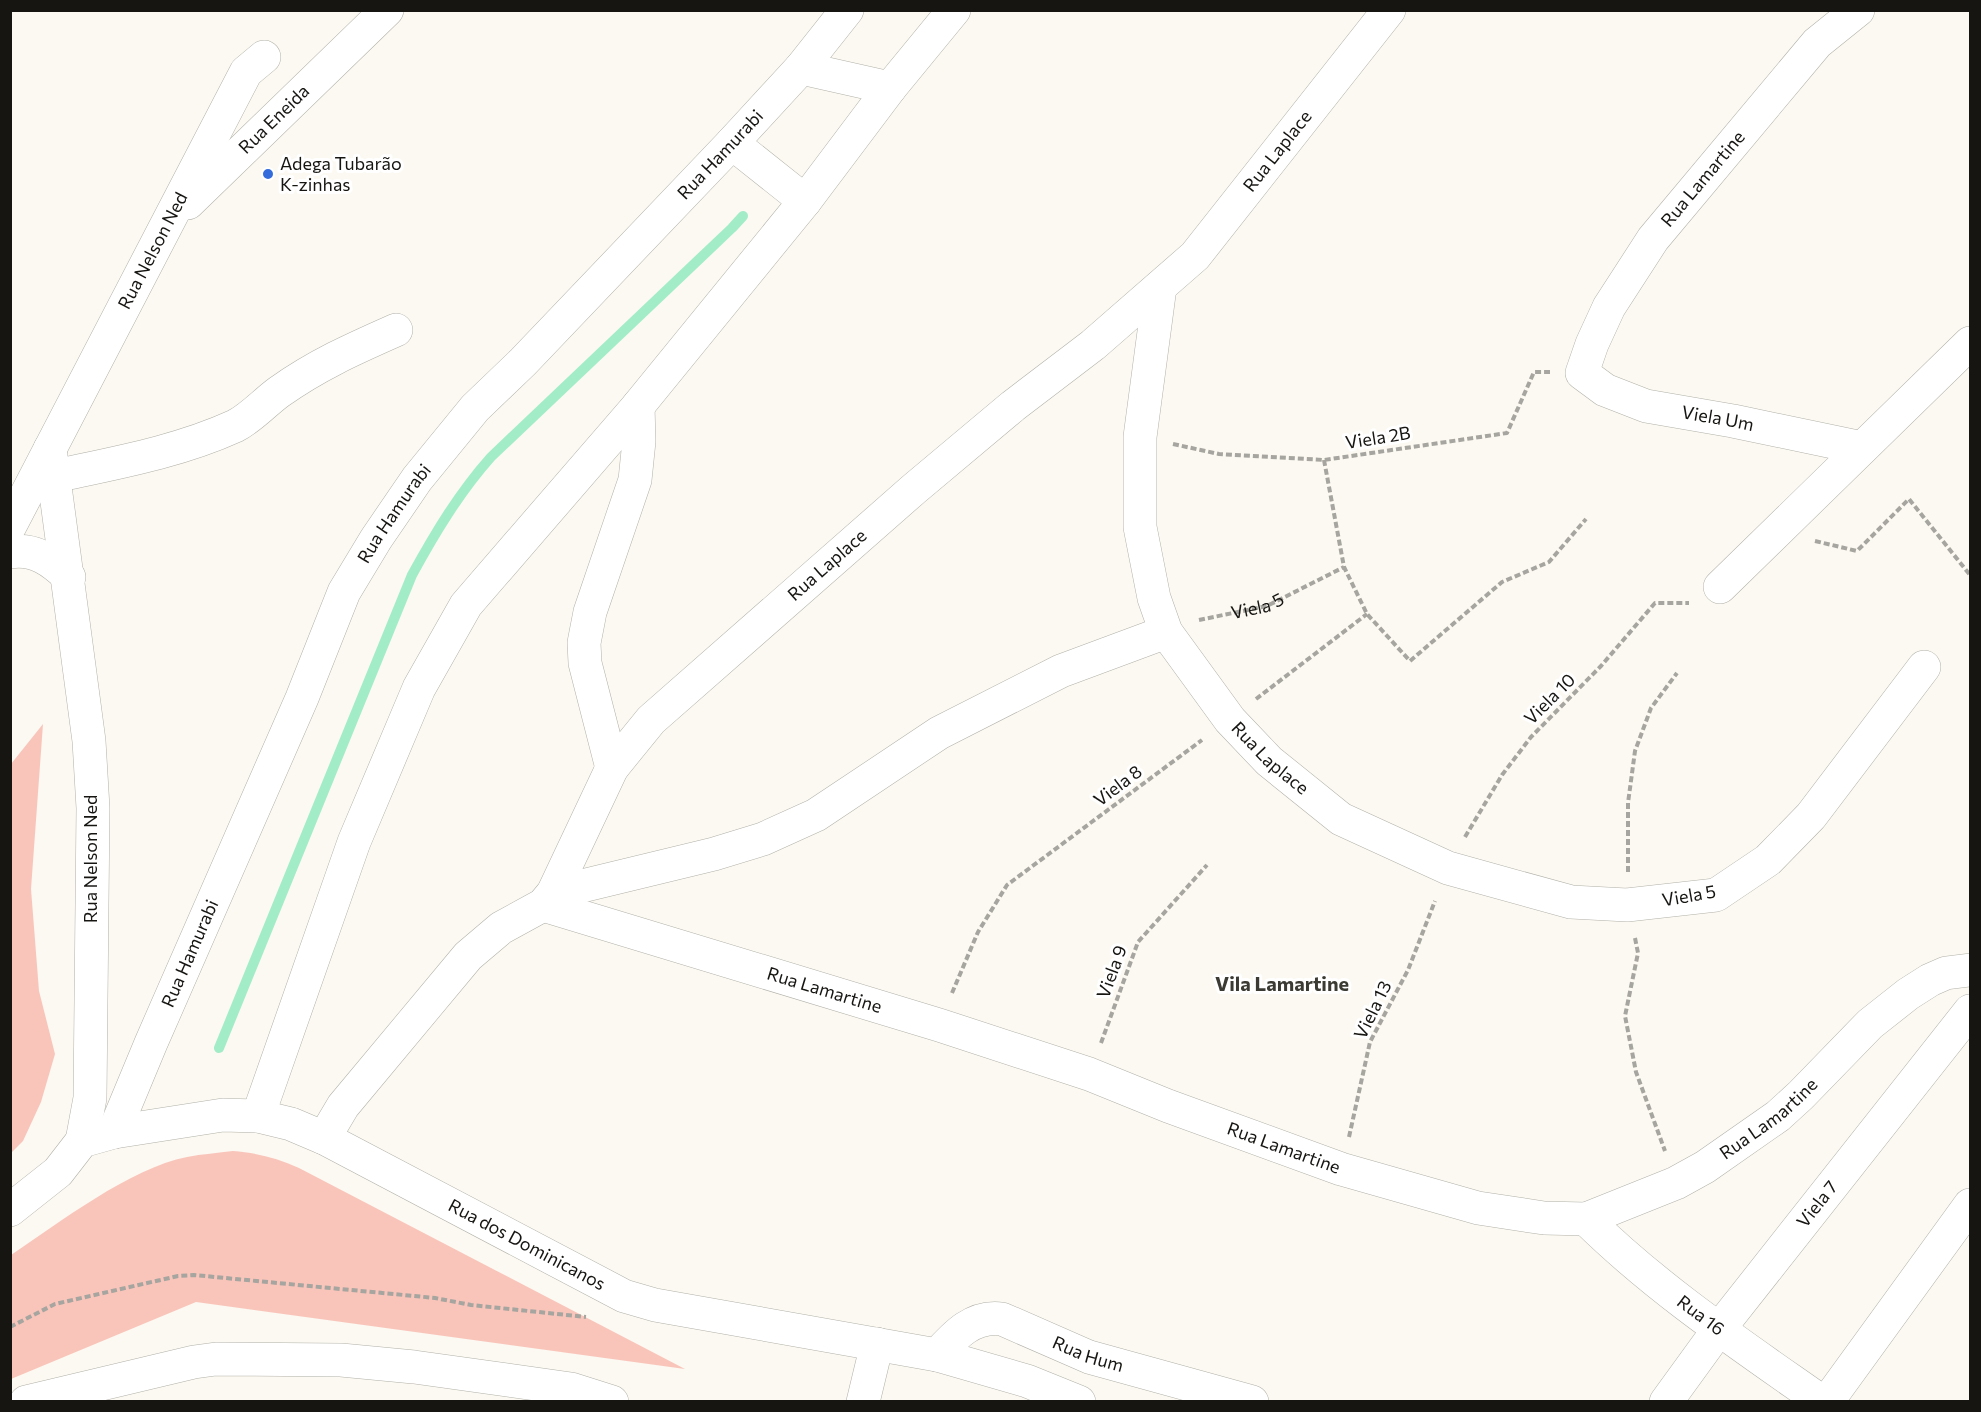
<svg xmlns="http://www.w3.org/2000/svg" width="1981" height="1412" font-family="Commissioner,sans-serif">
  <style>
    .green { fill: #f9c5bb }
    .lines { fill: none; stroke-linecap: round; stroke-linejoin: round }
    .stream { stroke: #a3ecc8; stroke-width: 10 }
    .minor-casing { stroke: #b2b1a9; stroke-width: 34 }
    .path { stroke: #a7a59f; stroke-width: 4; stroke-dasharray: 6 3; stroke-linecap: butt }
    .minor { stroke: #fff; stroke-width: 33 }
    .poi-dot { fill: #346cdb; stroke: #fff; stroke-width: 2 }
    .labels { text-anchor: middle; stroke-width: 6; stroke-linejoin: round; paint-order: stroke }
    .street-label { font-size: 18px; fill: #161512; stroke: #fff }
    .poi-label { font-size: 18px; fill: #161512; stroke: #fff; text-anchor: start }
    .neighbourhood-label { font-size: 20px; font-weight: bold; fill: #3b3a33; stroke: #fff }
  </style>
  <rect width="100%" height="100%" fill="#fbf9f1"/>
  <g class="green">
    <path d="M 43,724 L 31,889 L 39,991 L 55,1054 L 41,1102 L 23,1141 L 11,1153 L 11,764 Z"/>
    <path d="M 233,1151 C 257,1153 277,1158 299,1168 L 685,1369 L 196,1302 L 11,1379 L 11,1255 C 59,1223 130,1168 187,1157 C 202,1154 218,1153 233,1151 Z"/>
  </g>
  <g class="lines">
    <path class="stream" d="M 219,1048 L 412,575 C 435,533 459,493 491,457 L 732,228 L 743,216"/>
    <g class="minor-casing">
      <g id="minor">
        <path id="s2" d="M 1858,10 L 1817,43 L 1653,239 L 1609,307 L 1592,344 L 1582,373 L 1605,390 L 1646,406 L 1733,421 L 1862,448"/>
        <path d="M 801,68 L 890,88"/>
        <path d="M 732,143 L 805,201"/>
        <path id="s3" d="M 188,203 L 387,10"/>
        <path id="s4" d="M 1160,287 L 1140,437 L 1140,527 L 1154,598 L 1166,632 L 1230,720 L 1269,761 L 1341,819 L 1448,868 L 1571,902 L 1627,905 L 1716,895 L 1768,860 L 1811,816 L 1924,667"/>
        <path d="M 50,449 L 89,741 L 93,808 L 90,1098 L 82,1141"/>
        <path d="M 55,476 C 115,463 178,452 235,426 C 251,418 264,403 279,392 C 317,365 353,349 396,330"/>
        <path id="s5" d="M 10,526 L 246,72 L 264,57"/>
        <path d="M 10,552 C 35,548 52,561 69,577"/>
        <path d="M 1720,587 L 1970,343"/>
        <path d="M 612,768 L 585,663 L 584,643 L 590,612 L 635,480 L 639,441 L 638,406"/>
        <path d="M 553,893 L 714,854 L 763,839 L 816,815 L 939,733 L 1061,671 L 1166,632"/>
        <path id="s6" d="M 543,905 L 939,1025 L 1089,1074 L 1168,1106 L 1341,1169 L 1478,1208 L 1544,1218 L 1586,1219 L 1676,1183 L 1705,1167 L 1778,1116 L 1801,1095 L 1870,1024 L 1908,994 L 1930,980 L 1946,973 L 1970,970"/>
        <path d="M 258,1116 L 354,842 L 419,688 L 466,605 L 638,406 L 805,201 L 890,88 L 954,10"/>
        <path id="s7" d="M 114,1132 L 151,1043 L 302,698 L 344,592 L 376,539 L 417,479 L 475,408 L 523,362 L 732,143 L 801,68 L 847,10"/>
        <path id="s8" d="M 324,1138 L 343,1106 L 468,956 L 501,928 L 543,905 L 553,893 L 612,768 L 651,720 L 914,489 L 1013,406 L 1093,345 L 1195,256 L 1389,10"/>
        <path id="s9" d="M 10,1210 L 58,1172 L 82,1141 L 114,1132 L 223,1115 L 258,1116 L 291,1124 L 324,1138 L 624,1296 L 655,1305 L 937,1355 L 1027,1381 L 1079,1402"/>
        <path id="s10" d="M 1586,1219 C 1657,1289 1741,1345 1822,1402"/>
        <path id="s11" d="M 937,1355 C 955,1335 973,1315 1002,1319 L 1089,1357 L 1252,1402"/>
        <path d="M 26,1402 L 194,1362 L 216,1359 L 341,1360 L 414,1367 L 571,1389 L 612,1402"/>
        <path d="M 863,1402 L 877,1344"/>
        <path id="s12" d="M 1666,1402 L 1719,1329 L 1970,1011"/>
        <path d="M 1827,1402 L 1970,1205"/>
      </g>
    </g>
    <g class="path">
      <path d="M 1173,444 L 1219,454 L 1324,460 L 1507,433 L 1534,372 L 1550,372"/>
      <path d="M 1324,460 L 1344,567 L 1367,614 L 1410,661 L 1502,582 L 1549,562 L 1586,519"/>
      <path d="M 1815,541 L 1857,551 L 1909,499 L 1970,575"/>
      <path id="s1" d="M 1199,620 L 1267,606 L 1344,567"/>
      <path d="M 1256,699 L 1367,614"/>
      <path d="M 1465,837 L 1502,775 L 1531,737 L 1601,666 L 1655,603 L 1689,603"/>
      <path d="M 1628,872 L 1628,803 L 1635,751 L 1651,708 L 1677,673"/>
      <path d="M 1635,938 L 1638,953 L 1625,1016 L 1636,1072 L 1665,1151"/>
      <path d="M 952,993 L 978,932 L 1007,885 L 1202,740"/>
      <path d="M 1101,1043 L 1138,942 L 1207,865"/>
      <path d="M 1349,1137 L 1370,1042 L 1408,970 L 1435,901"/>
      <path d="M 10,1327 L 55,1304 L 178,1276 L 194,1275 L 435,1298 L 471,1305 L 586,1317"/>
    </g>
    <use href="#minor" class="minor"/>
  </g>
  <circle class="poi-dot" cx="268" cy="174" r="6"/>
  <g class="labels">
    <g class="street-label">
      <text dy="6" stroke="none"><textPath href="#s3" startOffset="120">Rua Eneida</textPath></text>
      <text dy="6" stroke="none"><textPath href="#s8" startOffset="1388">Rua Laplace</textPath></text>
      <text dy="6" stroke="none"><textPath href="#s7" startOffset="1166">Rua Hamurabi</textPath></text>
      <text transform="translate(1703 179) rotate(-50)" y="6">Rua Lamartine</text>
      <text dy="6" stroke="none"><textPath href="#s5" startOffset="310">Rua Nelson Ned</textPath></text>
      <text dy="6" stroke="none"><textPath href="#s2" startOffset="606">Viela Um</textPath></text>
      <text transform="translate(1378 438) rotate(-9)" y="6">Viela 2B</text>
      <text dy="6" stroke="none"><textPath href="#s7" startOffset="680">Rua Hamurabi</textPath></text>
      <text dy="6" stroke="none"><textPath href="#s8" startOffset="774">Rua Laplace</textPath></text>
      <text dy="6" stroke="none"><textPath href="#s1" startOffset="60">Viela 5</textPath></text>
      <text transform="translate(1550 699) rotate(-45)" y="6">Viela 10</text>
      <text dy="6" stroke="none"><textPath href="#s4" startOffset="514">Rua Laplace</textPath></text>
      <text transform="translate(1118 786) rotate(-37)" y="6">Viela 8</text>
      <text transform="translate(91 859) rotate(-90)" y="6">Rua Nelson Ned</text>
      <text transform="translate(1689 896) rotate(-10)" y="6">Viela 5</text>
      <text dy="6" stroke="none"><textPath href="#s7" startOffset="194">Rua Hamurabi</textPath></text>
      <text transform="translate(1112 972) rotate(-70)" y="6">Viela 9</text>
      <text dy="6" stroke="none"><textPath href="#s6" startOffset="294">Rua Lamartine</textPath></text>
      <text transform="translate(1373 1010) rotate(-64)" y="6">Viela 13</text>
      <text dy="6" stroke="none"><textPath href="#s6" startOffset="1302">Rua Lamartine</textPath></text>
      <text dy="6" stroke="none"><textPath href="#s6" startOffset="780">Rua Lamartine</textPath></text>
      <text dy="6" stroke="none"><textPath href="#s12" startOffset="249">Viela 7</textPath></text>
      <text dy="6" stroke="none"><textPath href="#s9" startOffset="578">Rua dos Dominicanos</textPath></text>
      <text dy="6" stroke="none"><textPath href="#s10" startOffset="150">Rua 16</textPath></text>
      <text dy="6" stroke="none"><textPath href="#s11" startOffset="171">Rua Hum</textPath></text>
    </g>
    <g class="poi-label">
      <text x="280" y="170">Adega Tubarão<tspan x="280" dy="21">K-zinhas</tspan></text>
    </g>
    <g class="neighbourhood-label">
      <text x="1282" y="991">Vila Lamartine</text>
    </g>
  </g>
  <rect width="1981" height="1412" fill="none" stroke="#161512" stroke-width="24"/>
</svg>
